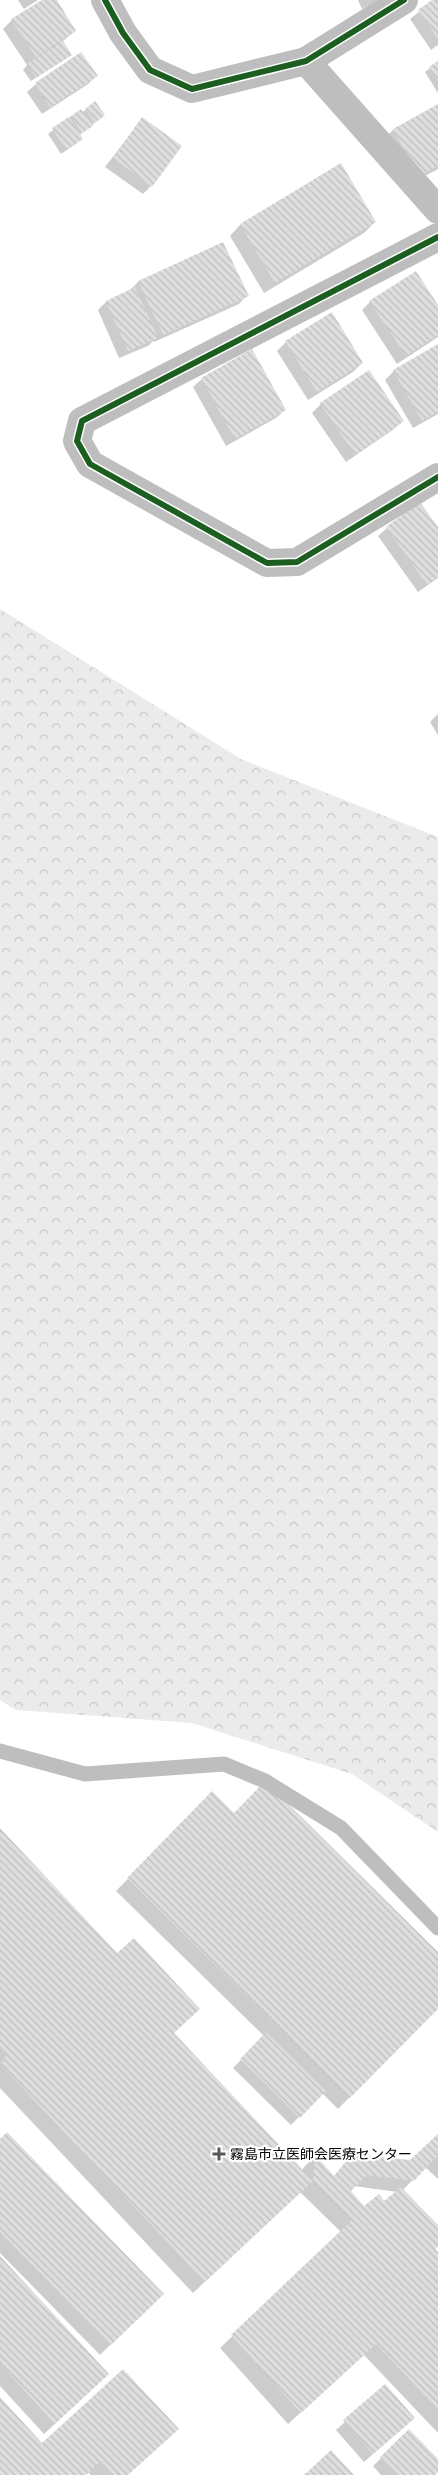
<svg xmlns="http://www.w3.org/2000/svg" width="438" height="2475" font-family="Raleway,'Noto Sans JP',sans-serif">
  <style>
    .forest { fill: url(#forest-crowns) }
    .shadow { fill: #0003; fill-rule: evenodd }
    .building { fill: url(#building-back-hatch) }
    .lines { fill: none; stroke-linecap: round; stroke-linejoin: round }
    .service { stroke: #bebebe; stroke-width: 15 }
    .minor { stroke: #bebebe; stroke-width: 28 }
    .cycleway-casing { stroke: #fff; stroke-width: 9 }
    .cycleway { stroke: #1b5e20; stroke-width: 6 }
    .poi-dot { fill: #595959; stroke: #fff; stroke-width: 2 }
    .labels { text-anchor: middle; stroke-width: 4.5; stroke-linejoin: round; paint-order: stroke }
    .poi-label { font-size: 14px; fill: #000; stroke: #fff; text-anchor: start }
  </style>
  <defs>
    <pattern id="forest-crowns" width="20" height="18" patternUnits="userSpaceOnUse" patternTransform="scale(1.25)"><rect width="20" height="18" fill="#ebebeb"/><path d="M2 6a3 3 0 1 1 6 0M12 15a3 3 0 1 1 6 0" fill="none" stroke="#c8c8c8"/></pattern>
    <pattern id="building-back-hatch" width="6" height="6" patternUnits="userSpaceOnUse" patternTransform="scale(1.25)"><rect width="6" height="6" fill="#dedede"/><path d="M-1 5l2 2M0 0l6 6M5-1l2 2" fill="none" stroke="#bdbdbd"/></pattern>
  </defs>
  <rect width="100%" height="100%" fill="#fff"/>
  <path class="forest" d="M 0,609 L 241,759 L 438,837 L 438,1832 L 352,1774 L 192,1723 L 16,1710 L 0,1700 Z"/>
  <g class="shadow">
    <path d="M 18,0 L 38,0 L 24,9 Z"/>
    <path d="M 44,0 L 55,0 L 75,31 L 62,42 L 70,55 L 31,81 L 23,70 L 27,65 L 3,29 L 12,20 Z"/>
    <path d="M 358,0 L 382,0 L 362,9 Z"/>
    <path d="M 434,0 L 438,0 L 438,45 L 431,50 L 410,19 Z"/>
    <path d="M 438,62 L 438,93 L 425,72 Z"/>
    <path d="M 96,76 L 88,84 L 42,114 L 27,92 L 36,84 Z"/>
    <path d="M 438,106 L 438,169 L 410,184 L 385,138 L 393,130 Z"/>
    <path d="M 86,110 L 104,115 L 80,135 L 82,139 L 77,143 L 61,154 L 48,134 L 68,118 Z"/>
    <path d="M 142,119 L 151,186 L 143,194 L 105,167 Z"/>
    <path d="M 340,165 L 375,222 L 364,233 L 264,293 L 230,236 L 240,225 Z"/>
    <path d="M 223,243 L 247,295 L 239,304 L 154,342 L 153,341 L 148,346 L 119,358 L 98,310 L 106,302 L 129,291 L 138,282 Z"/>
    <path d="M 370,302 L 438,308 L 438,337 L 397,364 L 362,310 Z"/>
    <path d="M 286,342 L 362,363 L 353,372 L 308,400 L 277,351 Z"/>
    <path d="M 438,346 L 438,414 L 413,428 L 385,380 L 394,371 Z"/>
    <path d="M 369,371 L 403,421 L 394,429 L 346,462 L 312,413 L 321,404 Z"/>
    <path d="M 202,379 L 285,410 L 276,418 L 226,446 L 193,387 Z"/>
    <path d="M 387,528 L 438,529 L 438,578 L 418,592 L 378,536 Z"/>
    <path d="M 438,714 L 438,735 L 430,722 Z"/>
    <path d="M 212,1793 L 234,1815 L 438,1954 L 438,2007 L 338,2109 L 322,2093 L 291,2125 L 233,2068 L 264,2036 L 116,1891 Z"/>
    <path d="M 0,1830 L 173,2033 L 303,2172 L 303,2168 L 315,2156 L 333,2177 L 353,2155 L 410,2161 L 438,2135 L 438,2179 L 425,2167 L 403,2190 L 438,2226 L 438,2246 L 434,2250 L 438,2254 L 438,2433 L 364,2355 L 288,2424 L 220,2348 L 341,2232 L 300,2192 L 193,2293 L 0,2088 ZM 354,2186 L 397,2192 L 384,2202 L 363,2207 L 349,2191 Z"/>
    <path d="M 0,2140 L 162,2293 L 100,2355 L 0,2253 Z"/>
    <path d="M 0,2258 L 96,2385 L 44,2434 L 0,2386 Z"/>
    <path d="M 123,2371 L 128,2475 L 91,2475 L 88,2472 L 85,2475 L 0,2475 L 0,2399 L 42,2445 Z"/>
    <path d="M 385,2386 L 404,2427 L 364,2462 L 336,2430 Z"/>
    <path d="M 409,2431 L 438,2461 L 438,2470 L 433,2475 L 381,2475 L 373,2466 Z"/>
  </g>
  <g class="building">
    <path d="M 42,0 L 57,0 L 76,31 L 36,57 L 11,19 Z"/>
    <path d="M 432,0 L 438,0 L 438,39 L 418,10 Z"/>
    <path d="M 63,41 L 72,55 L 36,78 L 27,64 Z"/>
    <path d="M 81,52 L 98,76 L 50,107 L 35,83 Z"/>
    <path d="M 438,61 L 438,81 L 429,67 Z"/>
    <path d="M 95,101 L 105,115 L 95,123 L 85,109 Z"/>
    <path d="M 438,104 L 438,166 L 419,176 L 393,129 Z"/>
    <path d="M 81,109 L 93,126 L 82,133 L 71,116 Z"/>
    <path d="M 69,117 L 83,139 L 66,150 L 52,128 Z"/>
    <path d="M 142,117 L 182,146 L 152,187 L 113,158 Z"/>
    <path d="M 341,163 L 376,222 L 275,283 L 240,224 Z"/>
    <path d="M 223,242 L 249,296 L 163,335 L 138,281 Z"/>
    <path d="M 416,271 L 438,305 L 438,335 L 406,356 L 369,301 Z"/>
    <path d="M 135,287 L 158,338 L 128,351 L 106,301 Z"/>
    <path d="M 332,312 L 363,363 L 317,392 L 285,341 Z"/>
    <path d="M 438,344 L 438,411 L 422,421 L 393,370 Z"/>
    <path d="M 252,349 L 286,410 L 235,439 L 201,378 Z"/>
    <path d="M 369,370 L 404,421 L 355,455 L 320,403 Z"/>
    <path d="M 420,502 L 438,527 L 438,577 L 427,585 L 386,527 Z"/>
    <path d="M 265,1781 L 438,1952 L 438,2009 L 350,2098 L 127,1878 L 212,1791 L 234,1813 Z"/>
    <path d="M 0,1828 L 117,1953 L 134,1938 L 200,2009 L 174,2033 L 313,2181 L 205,2282 L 1,2065 L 7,2053 L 0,2046 Z"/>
    <path d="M 266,2032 L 326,2091 L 300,2118 L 240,2059 Z"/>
    <path d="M 7,2132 L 164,2294 L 111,2345 L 0,2232 L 0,2139 Z"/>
    <path d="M 438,2134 L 438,2155 L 414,2181 L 367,2175 L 351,2191 L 364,2206 L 379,2194 L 384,2201 L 401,2187 L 438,2225 L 438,2246 L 435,2249 L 438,2252 L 438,2409 L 376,2344 L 301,2413 L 231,2335 L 352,2220 L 313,2181 L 315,2155 L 334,2176 L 352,2154 L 410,2160 Z"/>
    <path d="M 0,2256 L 109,2374 L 55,2424 L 0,2364 Z"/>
    <path d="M 123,2369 L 179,2429 L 128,2475 L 113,2475 L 101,2461 L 86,2475 L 0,2475 L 0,2397 L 42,2443 Z"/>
    <path d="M 385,2384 L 415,2418 L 373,2454 L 343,2420 Z"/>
    <path d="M 409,2429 L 438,2459 L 438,2472 L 435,2475 L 397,2475 L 380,2457 Z"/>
    <path d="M 331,2450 L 354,2475 L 304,2475 Z"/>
  </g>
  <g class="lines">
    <path class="service" d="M 0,1751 L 85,1774 L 224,1764 L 265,1781 L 341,1828 L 438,1928"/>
    <g class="minor">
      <path d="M 105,0 L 123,33 L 150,70 L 192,89 L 306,61 L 404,0"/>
      <path d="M 306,61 L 438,210"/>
      <path d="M 438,237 L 82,421 L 77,441 L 90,464 L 267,563 L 297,562 L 438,477"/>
    </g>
    <g class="cycleway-casing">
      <g id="cycleway">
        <path d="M 105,0 L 123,33 L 150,70 L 192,89 L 306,61 L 404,0"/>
        <path d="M 438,237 L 82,421 L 77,441 L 90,464 L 267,563 L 297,562 L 438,477"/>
      </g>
    </g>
    <use href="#cycleway" class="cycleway"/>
  </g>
  <path class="poi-dot" d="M216.5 2146.5h5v5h5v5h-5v5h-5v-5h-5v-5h5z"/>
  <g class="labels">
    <g class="poi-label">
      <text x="230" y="2159">霧島市立医師会医療センター</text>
    </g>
  </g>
</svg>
